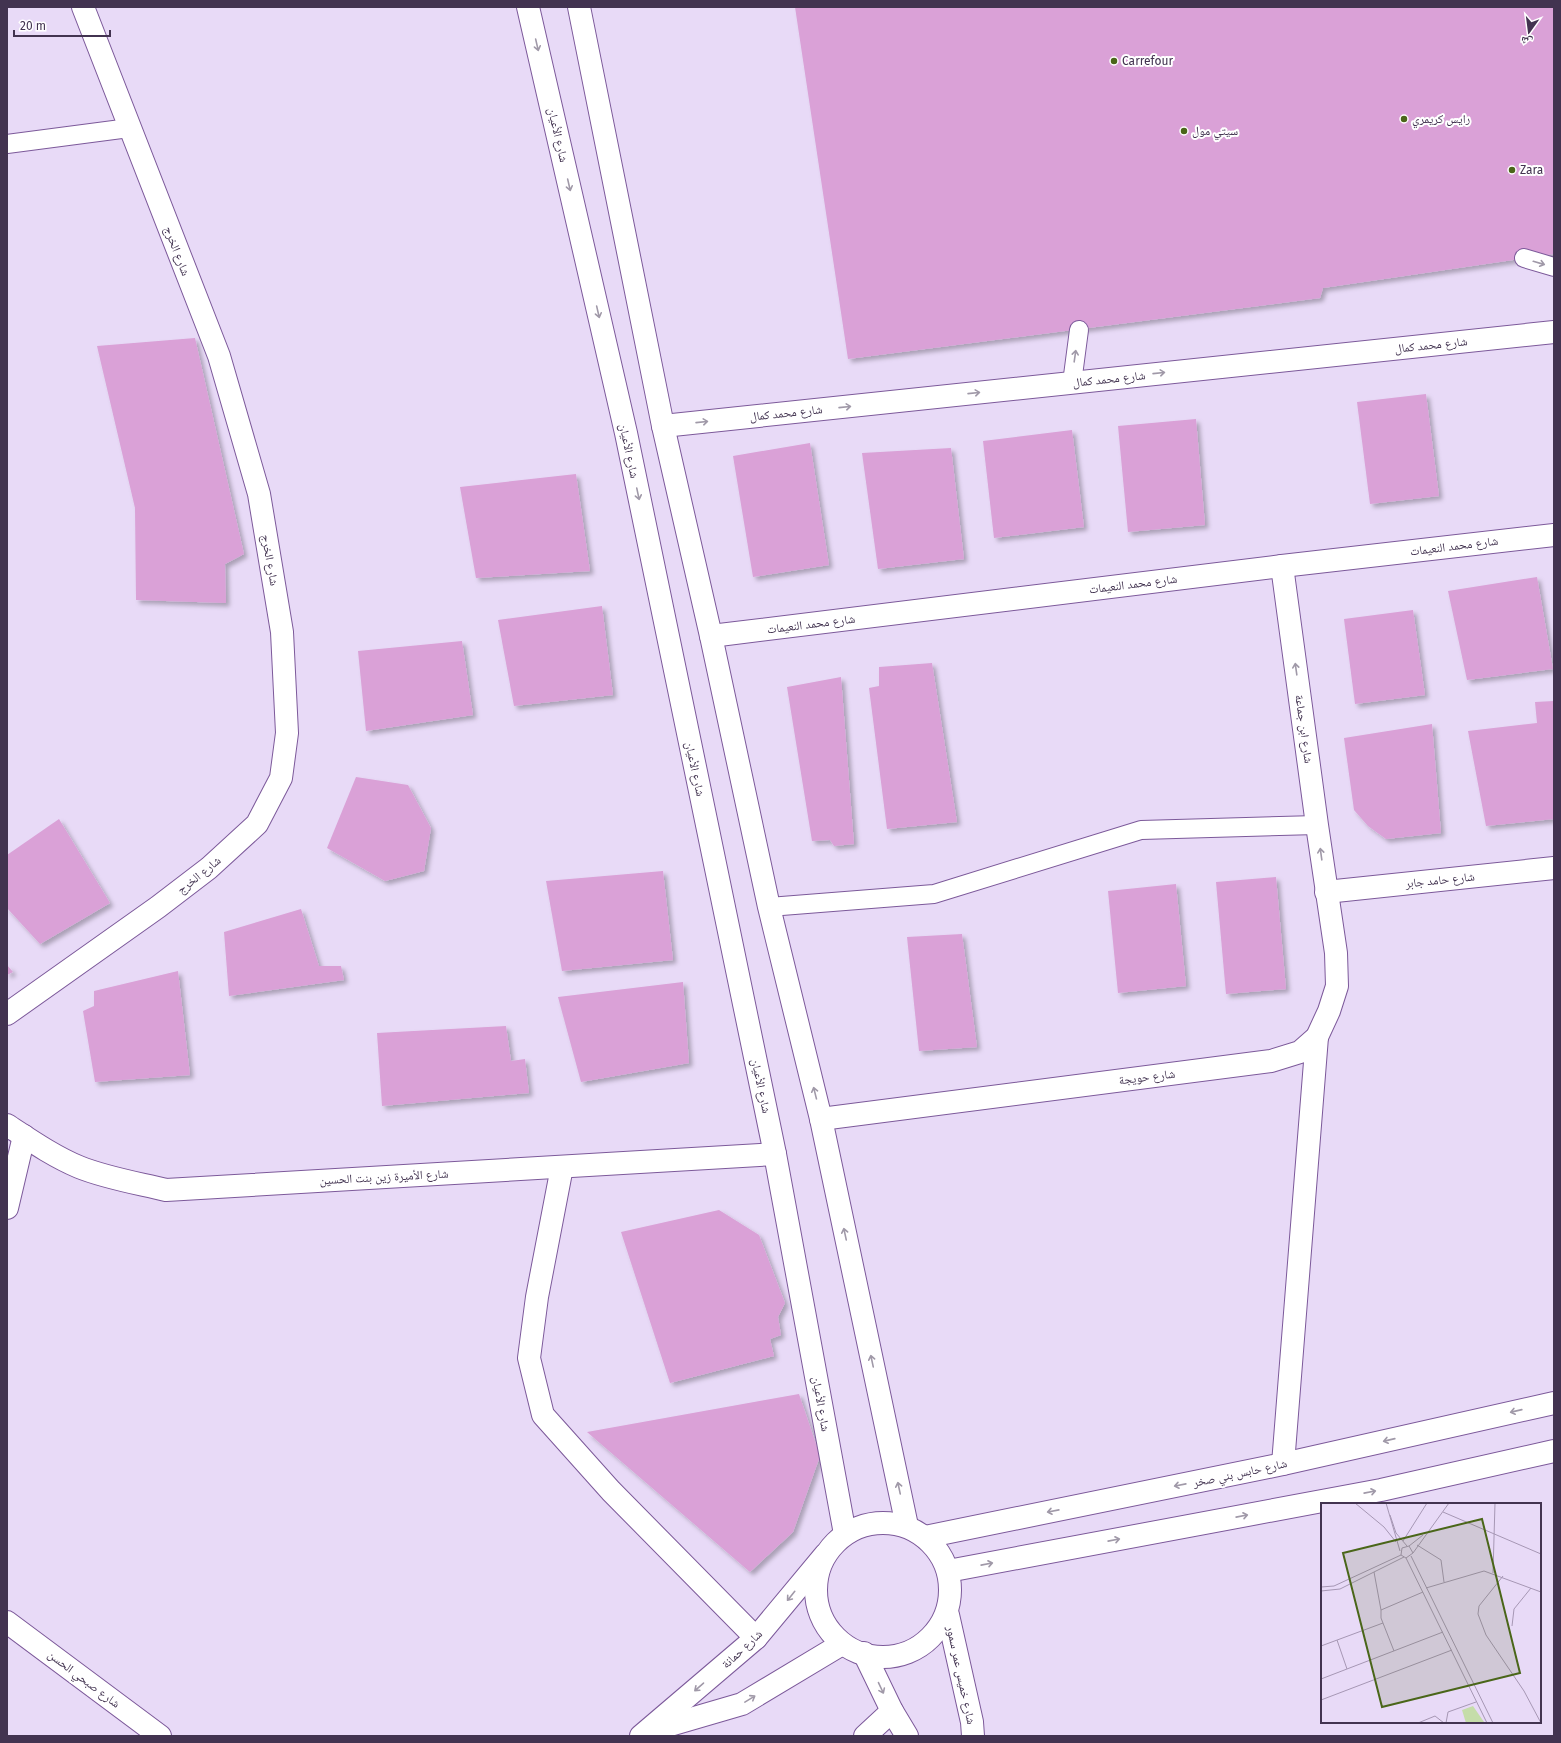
<svg xmlns="http://www.w3.org/2000/svg" width="1561" height="1743" font-family="'Fira Sans','Noto Naskh Arabic',sans-serif">
  <style>
    .building { fill: #daa1d7; filter: url(#shadow) }
    .lines { fill: none; stroke-linecap: round; stroke-linejoin: round }
    .service-casing { stroke: #7c599a; stroke-width: 20 }
    .minor-casing { stroke: #7c599a; stroke-width: 24 }
    .tertiary-casing { stroke: #7c599a; stroke-width: 24 }
    .service { stroke: #fff; stroke-width: 18 }
    .minor { stroke: #fff; stroke-width: 22 }
    .tertiary { stroke: #fff; stroke-width: 22 }
    .oneway { stroke: #a099a8 }
    .poi-dot { fill: #4a6619; stroke: #fff; stroke-width: 1.5 }
    .labels { text-anchor: middle; stroke-width: 4; stroke-linejoin: round; paint-order: stroke }
    .poi-label { font-size: 12px; fill: #423350; stroke: #fff; text-anchor: start }
    .street-label { font-size: 12px; fill: #423350; stroke: #fff }
    .inset-road { fill: none; stroke: #a697b4; stroke-width: 1 }
    .view { fill: #4a6619; fill-opacity: 0.15; stroke: #4a6619; stroke-width: 2 }
    .inset-edge { fill: none; stroke: #423350; stroke-width: 2 }
  </style>
  <defs>
    <filter id="shadow"><feDropShadow dx="3.5" dy="3.5" stdDeviation="2" flood-color="#0004"/></filter>
  </defs>
  <rect width="100%" height="100%" fill="#e8daf7"/>
  <g class="building">
    <path d="M 795,7 L 1554,7 L 1554,254 L 1323,288 L 1320,298 L 848,359 Z"/>
    <path d="M 195,338 L 244,554 L 225,564 L 226,603 L 136,600 L 135,508 L 97,346 Z"/>
    <path d="M 1426,394 L 1439,496 L 1370,504 L 1357,402 Z"/>
    <path d="M 1196,419 L 1205,525 L 1128,532 L 1118,426 Z"/>
    <path d="M 1072,430 L 1084,527 L 994,538 L 983,441 Z"/>
    <path d="M 810,443 L 829,565 L 753,577 L 733,456 Z"/>
    <path d="M 951,448 L 964,559 L 878,569 L 862,453 Z"/>
    <path d="M 576,474 L 590,571 L 476,578 L 460,487 Z"/>
    <path d="M 1537,577 L 1553,669 L 1467,680 L 1448,591 Z"/>
    <path d="M 602,606 L 613,695 L 514,706 L 498,620 Z"/>
    <path d="M 1413,610 L 1425,695 L 1355,704 L 1344,619 Z"/>
    <path d="M 462,641 L 473,715 L 366,731 L 358,651 Z"/>
    <path d="M 932,663 L 957,822 L 887,829 L 869,688 L 879,686 L 879,667 Z"/>
    <path d="M 841,677 L 854,844 L 834,846 L 830,840 L 812,841 L 787,687 Z"/>
    <path d="M 1554,701 L 1554,819 L 1486,826 L 1468,731 L 1537,723 L 1535,702 Z"/>
    <path d="M 1432,724 L 1441,833 L 1386,839 L 1368,826 L 1354,810 L 1344,738 Z"/>
    <path d="M 356,777 L 408,785 L 431,828 L 424,871 L 385,881 L 327,848 Z"/>
    <path d="M 59,819 L 110,903 L 40,944 L 7,908 L 7,855 Z"/>
    <path d="M 663,871 L 673,960 L 562,971 L 546,881 Z"/>
    <path d="M 1276,877 L 1286,989 L 1226,994 L 1216,882 Z"/>
    <path d="M 1176,884 L 1186,986 L 1118,993 L 1108,891 Z"/>
    <path d="M 301,909 L 319,966 L 341,966 L 344,980 L 229,996 L 224,932 Z"/>
    <path d="M 962,934 L 977,1047 L 919,1051 L 907,937 Z"/>
    <path d="M 7,965 L 13,972 L 7,975 Z"/>
    <path d="M 178,971 L 190,1075 L 95,1082 L 83,1011 L 94,1006 L 94,991 Z"/>
    <path d="M 683,982 L 689,1063 L 581,1082 L 558,997 Z"/>
    <path d="M 506,1026 L 511,1061 L 525,1059 L 529,1093 L 382,1106 L 377,1033 Z"/>
    <path d="M 719,1210 L 759,1235 L 785,1303 L 778,1317 L 781,1335 L 770,1339 L 774,1356 L 670,1383 L 621,1232 Z"/>
    <path d="M 799,1394 L 820,1456 L 793,1532 L 750,1572 L 587,1432 Z"/>
  </g>
  <g class="lines">
    <g class="service-casing">
      <g id="service">
        <path d="M 7,144 L 129,128"/>
        <path d="M 1524,258 L 1554,267"/>
        <path d="M 1072,383 L 1079,330"/>
        <path d="M 769,907 L 934,894 L 1141,830 L 1317,825"/>
      </g>
    </g>
    <g class="minor-casing">
      <g id="minor">
        <path d="M 663,426 L 1554,332"/>
        <path d="M 711,636 L 1282,566 L 1554,535"/>
        <path d="M 1326,892 L 1554,868"/>
        <path d="M 7,1014 L 158,907 L 209,868 L 257,824 L 281,778 L 287,733 L 282,632 L 259,494 L 219,356 L 83,7"/>
        <path d="M 821,1119 L 1271,1061 L 1300,1052 L 1317,1037 L 1329,1011 L 1337,986 L 1336,953 L 1317,825 L 1282,566"/>
        <path d="M 562,1167 L 537,1297 L 529,1358 L 543,1415 L 611,1491 L 756,1638"/>
        <path d="M 7,1208 L 24,1136"/>
        <path d="M 1283,1464 L 1317,1037"/>
        <path d="M 925,1537 L 1283,1464 L 1554,1403"/>
        <path d="M 948,1571 L 1381,1490 L 1554,1451"/>
        <path d="M 7,1622 L 160,1736"/>
        <path d="M 653,1730 L 742,1704 L 842,1644"/>
        <path d="M 641,1736 L 756,1638 L 825,1555"/>
        <path d="M 865,1736 L 892,1711"/>
      </g>
    </g>
    <g class="tertiary-casing">
      <g id="tertiary">
        <path d="M 528,7 L 626,433 L 775,1154 L 845,1534"/>
        <path d="M 579,7 L 663,426 L 711,636 L 769,907 L 821,1119 L 907,1526"/>
        <path d="M 7,1125 C 30,1140 53,1156 79,1167 C 106,1178 137,1183 166,1190 L 775,1154"/>
        <circle cx="883" cy="1590" r="67"/>
        <path d="M 948,1615 L 972,1722 L 973,1736"/>
        <path d="M 864,1653 L 892,1711 L 907,1736"/>
      </g>
    </g>
    <use href="#service" class="service"/>
    <use href="#minor" class="minor"/>
    <use href="#tertiary" class="tertiary"/>
  </g>
  <defs><path id="oneway-shaft" d="M-6 0H5M1.5-3L5.5 0L1.5 3" fill="none" stroke-width="1.6" stroke-linecap="round" stroke-linejoin="round"/></defs>
  <g class="oneway">
    <use href="#oneway-shaft" transform="translate(537 45) rotate(77)"/>
    <use href="#oneway-shaft" transform="translate(569 185) rotate(77)"/>
    <use href="#oneway-shaft" transform="translate(1539 263) rotate(16)"/>
    <use href="#oneway-shaft" transform="translate(598 312) rotate(77)"/>
    <use href="#oneway-shaft" transform="translate(1075 356) rotate(-82)"/>
    <use href="#oneway-shaft" transform="translate(1159 373) rotate(-6)"/>
    <use href="#oneway-shaft" transform="translate(974 393) rotate(-6)"/>
    <use href="#oneway-shaft" transform="translate(845 407) rotate(-6)"/>
    <use href="#oneway-shaft" transform="translate(702 422) rotate(-6)"/>
    <use href="#oneway-shaft" transform="translate(638 494) rotate(78)"/>
    <use href="#oneway-shaft" transform="translate(1296 669) rotate(-98)"/>
    <use href="#oneway-shaft" transform="translate(1321 854) rotate(-98)"/>
    <use href="#oneway-shaft" transform="translate(815 1093) rotate(-104)"/>
    <use href="#oneway-shaft" transform="translate(845 1234) rotate(-102)"/>
    <use href="#oneway-shaft" transform="translate(872 1361) rotate(-102)"/>
    <use href="#oneway-shaft" transform="translate(1516 1411) rotate(167)"/>
    <use href="#oneway-shaft" transform="translate(1389 1440) rotate(167)"/>
    <use href="#oneway-shaft" transform="translate(1180 1485) rotate(169)"/>
    <use href="#oneway-shaft" transform="translate(899 1488) rotate(-102)"/>
    <use href="#oneway-shaft" transform="translate(1370 1492) rotate(-11)"/>
    <use href="#oneway-shaft" transform="translate(1053 1511) rotate(169)"/>
    <use href="#oneway-shaft" transform="translate(1242 1516) rotate(-11)"/>
    <use href="#oneway-shaft" transform="translate(1114 1540) rotate(-11)"/>
    <use href="#oneway-shaft" transform="translate(987 1564) rotate(-11)"/>
    <use href="#oneway-shaft" transform="translate(791 1596) rotate(129)"/>
    <use href="#oneway-shaft" transform="translate(699 1687) rotate(139)"/>
    <use href="#oneway-shaft" transform="translate(881 1688) rotate(65)"/>
    <use href="#oneway-shaft" transform="translate(750 1699) rotate(-31)"/>
  </g>
  <g class="poi-dot">
    <circle cx="1114" cy="61" r="4"/>
    <circle cx="1404" cy="119" r="4"/>
    <circle cx="1184" cy="131" r="4"/>
    <circle cx="1512" cy="170" r="4"/>
  </g>
  <g class="labels">
    <g class="poi-label">
      <text x="1122" y="65">Carrefour</text>
      <text x="1412" y="123">رايس كريمري</text>
      <text x="1192" y="135">سيتي مول</text>
      <text x="1520" y="174">Zara</text>
    </g>
    <g class="street-label">
      <text transform="translate(558 135) rotate(77)" y="4">شارع الأعيان</text>
      <text transform="translate(177 251) rotate(69)" y="4">شارع الخرج</text>
      <text transform="translate(1431 345) rotate(-6)" y="4">شارع محمد كمال</text>
      <text transform="translate(1109 379) rotate(-6)" y="4">شارع محمد كمال</text>
      <text transform="translate(786 413) rotate(-6)" y="4">شارع محمد كمال</text>
      <text transform="translate(629 451) rotate(78)" y="4">شارع الأعيان</text>
      <text transform="translate(1454 546) rotate(-7)" y="4">شارع محمد النعيمات</text>
      <text transform="translate(270 560) rotate(80)" y="4">شارع الخرج</text>
      <text transform="translate(1133 584) rotate(-7)" y="4">شارع محمد النعيمات</text>
      <text transform="translate(811 624) rotate(-7)" y="4">شارع محمد النعيمات</text>
      <text transform="translate(1304 729) rotate(82)" y="4">شارع ابن جماعة</text>
      <text transform="translate(695 769) rotate(78)" y="4">شارع الأعيان</text>
      <text transform="translate(199 875) rotate(-39)" y="4">شارع الخرج</text>
      <text transform="translate(1440 880) rotate(-6)" y="4">شارع حامد جابر</text>
      <text transform="translate(1147 1077) rotate(-7)" y="4">شارع حويجة</text>
      <text transform="translate(761 1086) rotate(78)" y="4">شارع الأعيان</text>
      <text transform="translate(384 1177) rotate(-3)" y="4">شارع الأميرة زين بنت الحسين</text>
      <text transform="translate(821 1404) rotate(80)" y="4">شارع الأعيان</text>
      <text transform="translate(1240 1473) rotate(-12)" y="4">شارع حابس بني صخر</text>
      <text transform="translate(742 1649) rotate(-43)" y="4">شارع حمانة</text>
      <text transform="translate(961 1675) rotate(78)" y="4">شارع خميس عمر سمور</text>
      <text transform="translate(84 1679) rotate(37)" y="4">شارع صبحي الحسن</text>
    </g>
  </g>
  <g transform="translate(1321 1503)">
    <rect width="220" height="220" fill="#e8daf7"/>
    <path d="M 152,203 L 163,219 L 163,220 L 145,220 L 141,207 Z" fill="#c5dda9"/>
    <path class="inset-road" d="M 34,0 L 63,24 L 75,39M 65,0 L 79,48M 122,9 L 220,51M 69,12 L 75,30 L 86,43M 82,38 L 106,0M 96,42 L 120,57 L 123,79M 88,43 L 102,32M 92,50 L 128,0M 90,53 L 172,220M 85,55 L 92,50 L 88,43 L 81,45 L 80,52 L 85,55 L 166,220M 53,69 L 60,107M 172,70 L 174,0M 182,73 L 158,103 L 157,111 L 165,132 L 203,188 L 220,220M 0,84 L 13,83 L 80,52M 105,85 L 163,68 L 220,89M 0,88 L 19,86 L 83,54M 191,123 L 193,106 L 210,85M 16,137 L 26,166M 0,143 L 62,120M 73,148 L 60,115 L 60,107 L 102,89M 0,176 L 122,129M 0,197 L 131,147M 97,220 L 114,213 L 123,220M 125,220 L 127,209 L 155,199"/>
    <path class="view" d="M 161,16 L 199,170 L 61,204 L 22,50 Z"/>
    <rect width="220" height="220" class="inset-edge"/>
  </g>
  <rect width="1561" height="1743" fill="none" stroke="#423350" stroke-width="16"/>
  <g transform="translate(1529 32) rotate(194)" stroke="#ffffff" stroke-width="3" paint-order="stroke">
  <path d="M0-3L7 15L0 10L-7 15Z" fill="#423350"/>
  <text y="-6" font-size="11" font-weight="bold" text-anchor="middle" fill="#423350">ش</text>
  </g>
  <path d="M14 30v6h96v-6" fill="none" stroke="#423350" stroke-width="2"/>
  <text x="20" y="30" font-size="12" fill="#423350" stroke="#ffffff" stroke-width="3" paint-order="stroke">20 m</text>
</svg>
